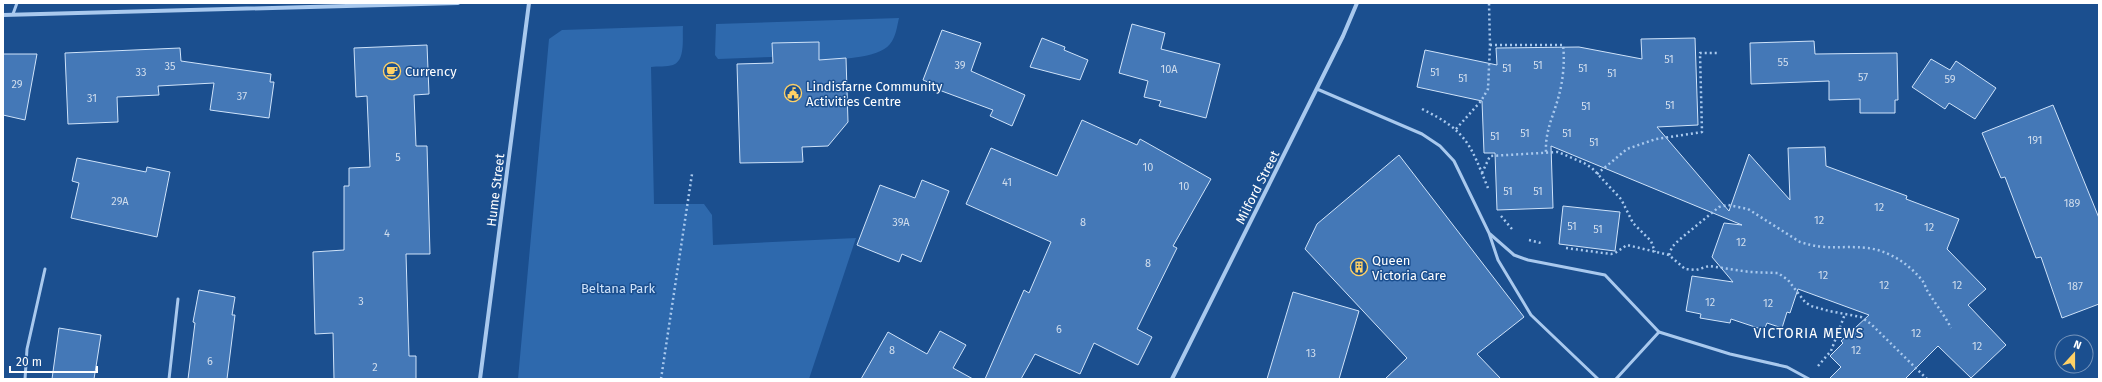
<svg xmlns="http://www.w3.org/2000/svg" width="2102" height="382" font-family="'Fira Sans',sans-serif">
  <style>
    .green { fill: #2e69ad }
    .building { fill: #4478b7; stroke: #cfe3fa }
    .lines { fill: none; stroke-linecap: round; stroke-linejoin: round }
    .path { stroke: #a9c9ee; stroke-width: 2.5; stroke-dasharray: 2 3; stroke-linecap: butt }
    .lane { stroke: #a9c9ee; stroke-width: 3 }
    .street { stroke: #a9c9ee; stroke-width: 4 }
    .labels { text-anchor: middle; stroke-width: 3; stroke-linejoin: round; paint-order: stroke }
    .number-label { font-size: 11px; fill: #d0dded }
    .poi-label { font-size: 13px; fill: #fff; stroke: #1b4f8f; text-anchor: start }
    .street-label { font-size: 13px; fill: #fff; stroke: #1b4f8f }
    .park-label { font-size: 13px; fill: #cfe3fa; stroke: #1b4f8f }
    .neighbourhood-label { font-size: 14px; letter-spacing: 1px; fill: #fff; stroke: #1b4f8f }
  </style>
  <rect width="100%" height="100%" fill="#1b4f8f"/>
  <g class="green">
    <path d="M 899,18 C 897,26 896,37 890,44 C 878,59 837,59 819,60 L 819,42 L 772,43 L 772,57 L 718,59 L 715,55 L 716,24 Z"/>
    <path d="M 683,26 C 682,36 686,61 673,65 C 667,67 657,66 651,67 L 654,204 L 704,204 L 712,215 L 713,245 L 856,238 L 809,379 L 518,379 L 549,39 L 562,30 Z"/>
  </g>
  <g class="building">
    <path d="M 1132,24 L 1165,33 L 1161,49 L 1220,64 L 1206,118 L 1159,106 L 1161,101 L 1144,97 L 1148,81 L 1119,73 Z"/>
    <path d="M 942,30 L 981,43 L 971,71 L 1025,95 L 1012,126 L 990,116 L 993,110 L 939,90 L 940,87 L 923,80 Z"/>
    <path d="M 1042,38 L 1065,47 L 1064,50 L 1088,60 L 1080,80 L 1030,67 Z"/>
    <path d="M 1695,38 L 1698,125 L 1657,127 L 1729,211 L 1749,154 L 1790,200 L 1788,148 L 1825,147 L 1826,166 L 1907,196 L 1906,199 L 1959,219 L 1947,249 L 1986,289 L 1968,305 L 2006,345 L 1971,378 L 1938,346 L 1905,379 L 1829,379 L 1841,367 L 1830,356 L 1843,343 L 1841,341 L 1869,315 L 1798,289 L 1790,313 L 1787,312 L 1782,328 L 1767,323 L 1764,330 L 1731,319 L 1730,323 L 1700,318 L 1701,314 L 1686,311 L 1692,276 L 1733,282 L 1712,257 L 1724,223 L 1742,225 L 1551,146 L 1553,208 L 1497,210 L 1495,153 L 1484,153 L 1482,101 L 1417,87 L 1425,50 L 1497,65 L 1496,48 L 1579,47 L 1642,59 L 1641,39 Z"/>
    <path d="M 1814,41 L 1815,54 L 1897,53 L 1898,100 L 1895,100 L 1895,113 L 1860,113 L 1860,99 L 1829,100 L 1829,81 L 1751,84 L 1750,43 Z"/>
    <path d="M 819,42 L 819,60 L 846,58 L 848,122 L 828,146 L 802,147 L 803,162 L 740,163 L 737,64 L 773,63 L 772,43 Z"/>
    <path d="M 427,45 L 429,94 L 414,95 L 416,146 L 427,146 L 430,254 L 406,254 L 409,356 L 416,356 L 416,379 L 334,379 L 333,333 L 315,334 L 313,252 L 344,250 L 344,186 L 349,186 L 349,168 L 370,167 L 367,96 L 356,97 L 354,48 Z"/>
    <path d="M 180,48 L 181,61 L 271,74 L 270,82 L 274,82 L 269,118 L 210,110 L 214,83 L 158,86 L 159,95 L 117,97 L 118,122 L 68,124 L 65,53 Z"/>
    <path d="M 3,54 L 37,54 L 25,120 L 3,115 Z"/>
    <path d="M 1931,59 L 1950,70 L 1956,61 L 1996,88 L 1975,119 L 1949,103 L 1945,109 L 1912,87 Z"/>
    <path d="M 2053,105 L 2099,218 L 2099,304 L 2062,318 L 2041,257 L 2036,258 L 2005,177 L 2001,178 L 1982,133 Z"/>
    <path d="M 1082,120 L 1137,145 L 1140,139 L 1211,179 L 1173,246 L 1177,248 L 1137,329 L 1152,337 L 1138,365 L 1094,343 L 1080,374 L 1035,354 L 1021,379 L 985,379 L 1024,290 L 1029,293 L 1051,242 L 966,204 L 991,148 L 1057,176 Z"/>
    <path d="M 1399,155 L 1524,317 L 1477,354 L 1501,379 L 1385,379 L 1407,358 L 1305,249 L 1317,224 Z"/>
    <path d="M 77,158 L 146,172 L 147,167 L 170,172 L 157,237 L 71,218 L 79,183 L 72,181 Z"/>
    <path d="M 922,180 L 949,191 L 921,262 L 902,254 L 899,262 L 857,245 L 880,185 L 915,198 Z"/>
    <path d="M 1563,206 L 1620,212 L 1615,251 L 1559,244 Z"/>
    <path d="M 199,290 L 235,297 L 232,315 L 235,315 L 227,379 L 188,379 L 195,323 L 193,322 Z"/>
    <path d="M 1293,292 L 1359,311 L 1339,379 L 1267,379 Z"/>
    <path d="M 59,328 L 101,335 L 94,379 L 52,379 Z"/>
    <path d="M 940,331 L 966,345 L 953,368 L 973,379 L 861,379 L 888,332 L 927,354 Z"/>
  </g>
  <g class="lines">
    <g class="path">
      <path d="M 1490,45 L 1563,45 C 1565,60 1563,81 1559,95 C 1554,115 1545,130 1546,152"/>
      <path d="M 1422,109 C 1467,131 1470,144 1488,188"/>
      <path d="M 1456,129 L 1481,101 L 1488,89 L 1490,45 L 1489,3"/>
      <path d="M 1482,173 L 1490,156 L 1558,152 L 1584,163 L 1592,168 L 1621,199 L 1633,223 L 1651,241 L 1655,252"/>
      <path d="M 1597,174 L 1627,149 L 1656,139 L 1702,132 L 1700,53 L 1718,53"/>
      <path d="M 1501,216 L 1512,229"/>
      <path d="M 1529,240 L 1541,243"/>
      <path d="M 1566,248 L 1611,254 L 1615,253 L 1627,245 L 1669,255 L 1685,269 L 1696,270 L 1709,266 L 1750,272 L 1778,273 L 1788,280 L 1805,302 L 1811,306 L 1829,311 L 1861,317 L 1871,324 L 1927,379"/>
      <path d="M 1669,255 L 1672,247 L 1679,240 L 1719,207 L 1728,205 L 1748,209 L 1800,242 C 1828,251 1841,245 1867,248 C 1887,250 1908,263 1921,279 C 1925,283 1926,290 1930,295 C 1937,306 1945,316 1951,328"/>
      <path d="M 1818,366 L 1831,351 L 1845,314"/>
      <path d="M 661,379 L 692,174"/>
    </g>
    <g class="lane">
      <path d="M 13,14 L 17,3"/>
      <path d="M 1317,89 L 1422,134 L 1440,146 L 1454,161 L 1489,233 L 1498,260 L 1531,315 L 1598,379"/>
      <path d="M 1490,234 L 1514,255 L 1528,260 L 1605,275 L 1659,332 L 1730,354 L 1787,367 L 1809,379"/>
      <path d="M 25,379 L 27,349 L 45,269"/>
      <path d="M 169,379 L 178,299"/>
      <path d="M 1616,379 L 1659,332"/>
    </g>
    <g class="street">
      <path d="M 3,15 L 458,3"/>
      <path d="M 480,379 L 529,3"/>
      <path d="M 1172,379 L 1343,36 L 1357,3"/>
    </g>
  </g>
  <defs>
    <g id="cafe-ring" transform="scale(0.9)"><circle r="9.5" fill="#1b4f8f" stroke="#ffd166" stroke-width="1.5"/><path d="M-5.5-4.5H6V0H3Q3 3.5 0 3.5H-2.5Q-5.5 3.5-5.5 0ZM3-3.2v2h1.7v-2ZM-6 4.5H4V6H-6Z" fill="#ffd166"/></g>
    <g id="civic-ring" transform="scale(0.9)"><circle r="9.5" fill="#1b4f8f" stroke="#ffd166" stroke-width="1.5"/><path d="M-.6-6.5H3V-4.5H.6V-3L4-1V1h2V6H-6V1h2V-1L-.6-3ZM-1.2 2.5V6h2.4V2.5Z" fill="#ffd166"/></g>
    <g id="building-ring" transform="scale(0.9)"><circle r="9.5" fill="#1b4f8f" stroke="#ffd166" stroke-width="1.5"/><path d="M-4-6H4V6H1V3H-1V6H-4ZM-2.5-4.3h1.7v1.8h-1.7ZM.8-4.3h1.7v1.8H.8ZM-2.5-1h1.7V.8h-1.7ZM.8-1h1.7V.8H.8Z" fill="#ffd166"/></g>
  </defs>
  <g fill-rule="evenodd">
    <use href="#cafe-ring" x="392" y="71"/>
    <use href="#civic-ring" x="793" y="93"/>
    <use href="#building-ring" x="1359" y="267"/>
  </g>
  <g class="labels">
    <g class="number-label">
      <text x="1669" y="63">51</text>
      <text x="1783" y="66">55</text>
      <text x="960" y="69">39</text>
      <text x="1538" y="69">51</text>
      <text x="170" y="70">35</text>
      <text x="1507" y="72">51</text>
      <text x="1583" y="72">51</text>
      <text x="1169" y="73">10A</text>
      <text x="141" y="76">33</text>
      <text x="1435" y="76">51</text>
      <text x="1612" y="77">51</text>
      <text x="1863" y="81">57</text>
      <text x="1463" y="82">51</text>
      <text x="1950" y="83">59</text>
      <text x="17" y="88">29</text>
      <text x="242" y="100">37</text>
      <text x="92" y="102">31</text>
      <text x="1670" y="109">51</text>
      <text x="1586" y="110">51</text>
      <text x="1525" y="137">51</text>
      <text x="1567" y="137">51</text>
      <text x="1495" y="140">51</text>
      <text x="2035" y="144">191</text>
      <text x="1594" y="146">51</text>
      <text x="398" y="161">5</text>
      <text x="1148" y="171">10</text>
      <text x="1007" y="186">41</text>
      <text x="1184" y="190">10</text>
      <text x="1508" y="195">51</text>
      <text x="1538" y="195">51</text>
      <text x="120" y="205">29A</text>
      <text x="2072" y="207">189</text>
      <text x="1879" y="211">12</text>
      <text x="1819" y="224">12</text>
      <text x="901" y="226">39A</text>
      <text x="1083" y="226">8</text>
      <text x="1572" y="230">51</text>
      <text x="1929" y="231">12</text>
      <text x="1598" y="233">51</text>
      <text x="387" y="237">4</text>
      <text x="1741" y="246">12</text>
      <text x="1148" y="267">8</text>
      <text x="1823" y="279">12</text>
      <text x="1884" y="289">12</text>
      <text x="1957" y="289">12</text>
      <text x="2075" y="290">187</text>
      <text x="361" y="305">3</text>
      <text x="1710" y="306">12</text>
      <text x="1768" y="307">12</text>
      <text x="1059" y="333">6</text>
      <text x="1916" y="337">12</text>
      <text x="1977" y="350">12</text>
      <text x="892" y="354">8</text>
      <text x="1856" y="354">12</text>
      <text x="1311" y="357">13</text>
      <text x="210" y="365">6</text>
      <text x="375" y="371">2</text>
    </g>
    <g class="poi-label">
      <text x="405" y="76">Currency</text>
      <text x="806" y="91">Lindisfarne Community<tspan x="806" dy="15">Activities Centre</tspan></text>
      <text x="1372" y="265">Queen<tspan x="1372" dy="15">Victoria Care</tspan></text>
    </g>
    <g class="street-label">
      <text transform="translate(1257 187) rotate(-63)" y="5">Milford Street</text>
      <text transform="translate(495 190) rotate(-83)" y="5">Hume Street</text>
    </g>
    <g class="park-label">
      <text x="618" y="293">Beltana Park</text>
    </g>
    <g class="neighbourhood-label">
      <text x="1809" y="338">VICTORIA MEWS</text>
    </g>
  </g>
  <rect width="2102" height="382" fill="none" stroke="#ffffff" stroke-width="8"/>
  <g transform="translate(2074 354) rotate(21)"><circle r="19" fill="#1b4f8f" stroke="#7695bc"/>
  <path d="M0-3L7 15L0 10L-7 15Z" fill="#ffd166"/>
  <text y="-6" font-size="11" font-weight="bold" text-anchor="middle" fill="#ffffff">N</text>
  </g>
  <path d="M10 366v6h87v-6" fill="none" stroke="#ffffff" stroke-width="2"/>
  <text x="16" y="366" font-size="12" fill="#ffffff" stroke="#1b4f8f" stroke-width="3" paint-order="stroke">20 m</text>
</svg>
